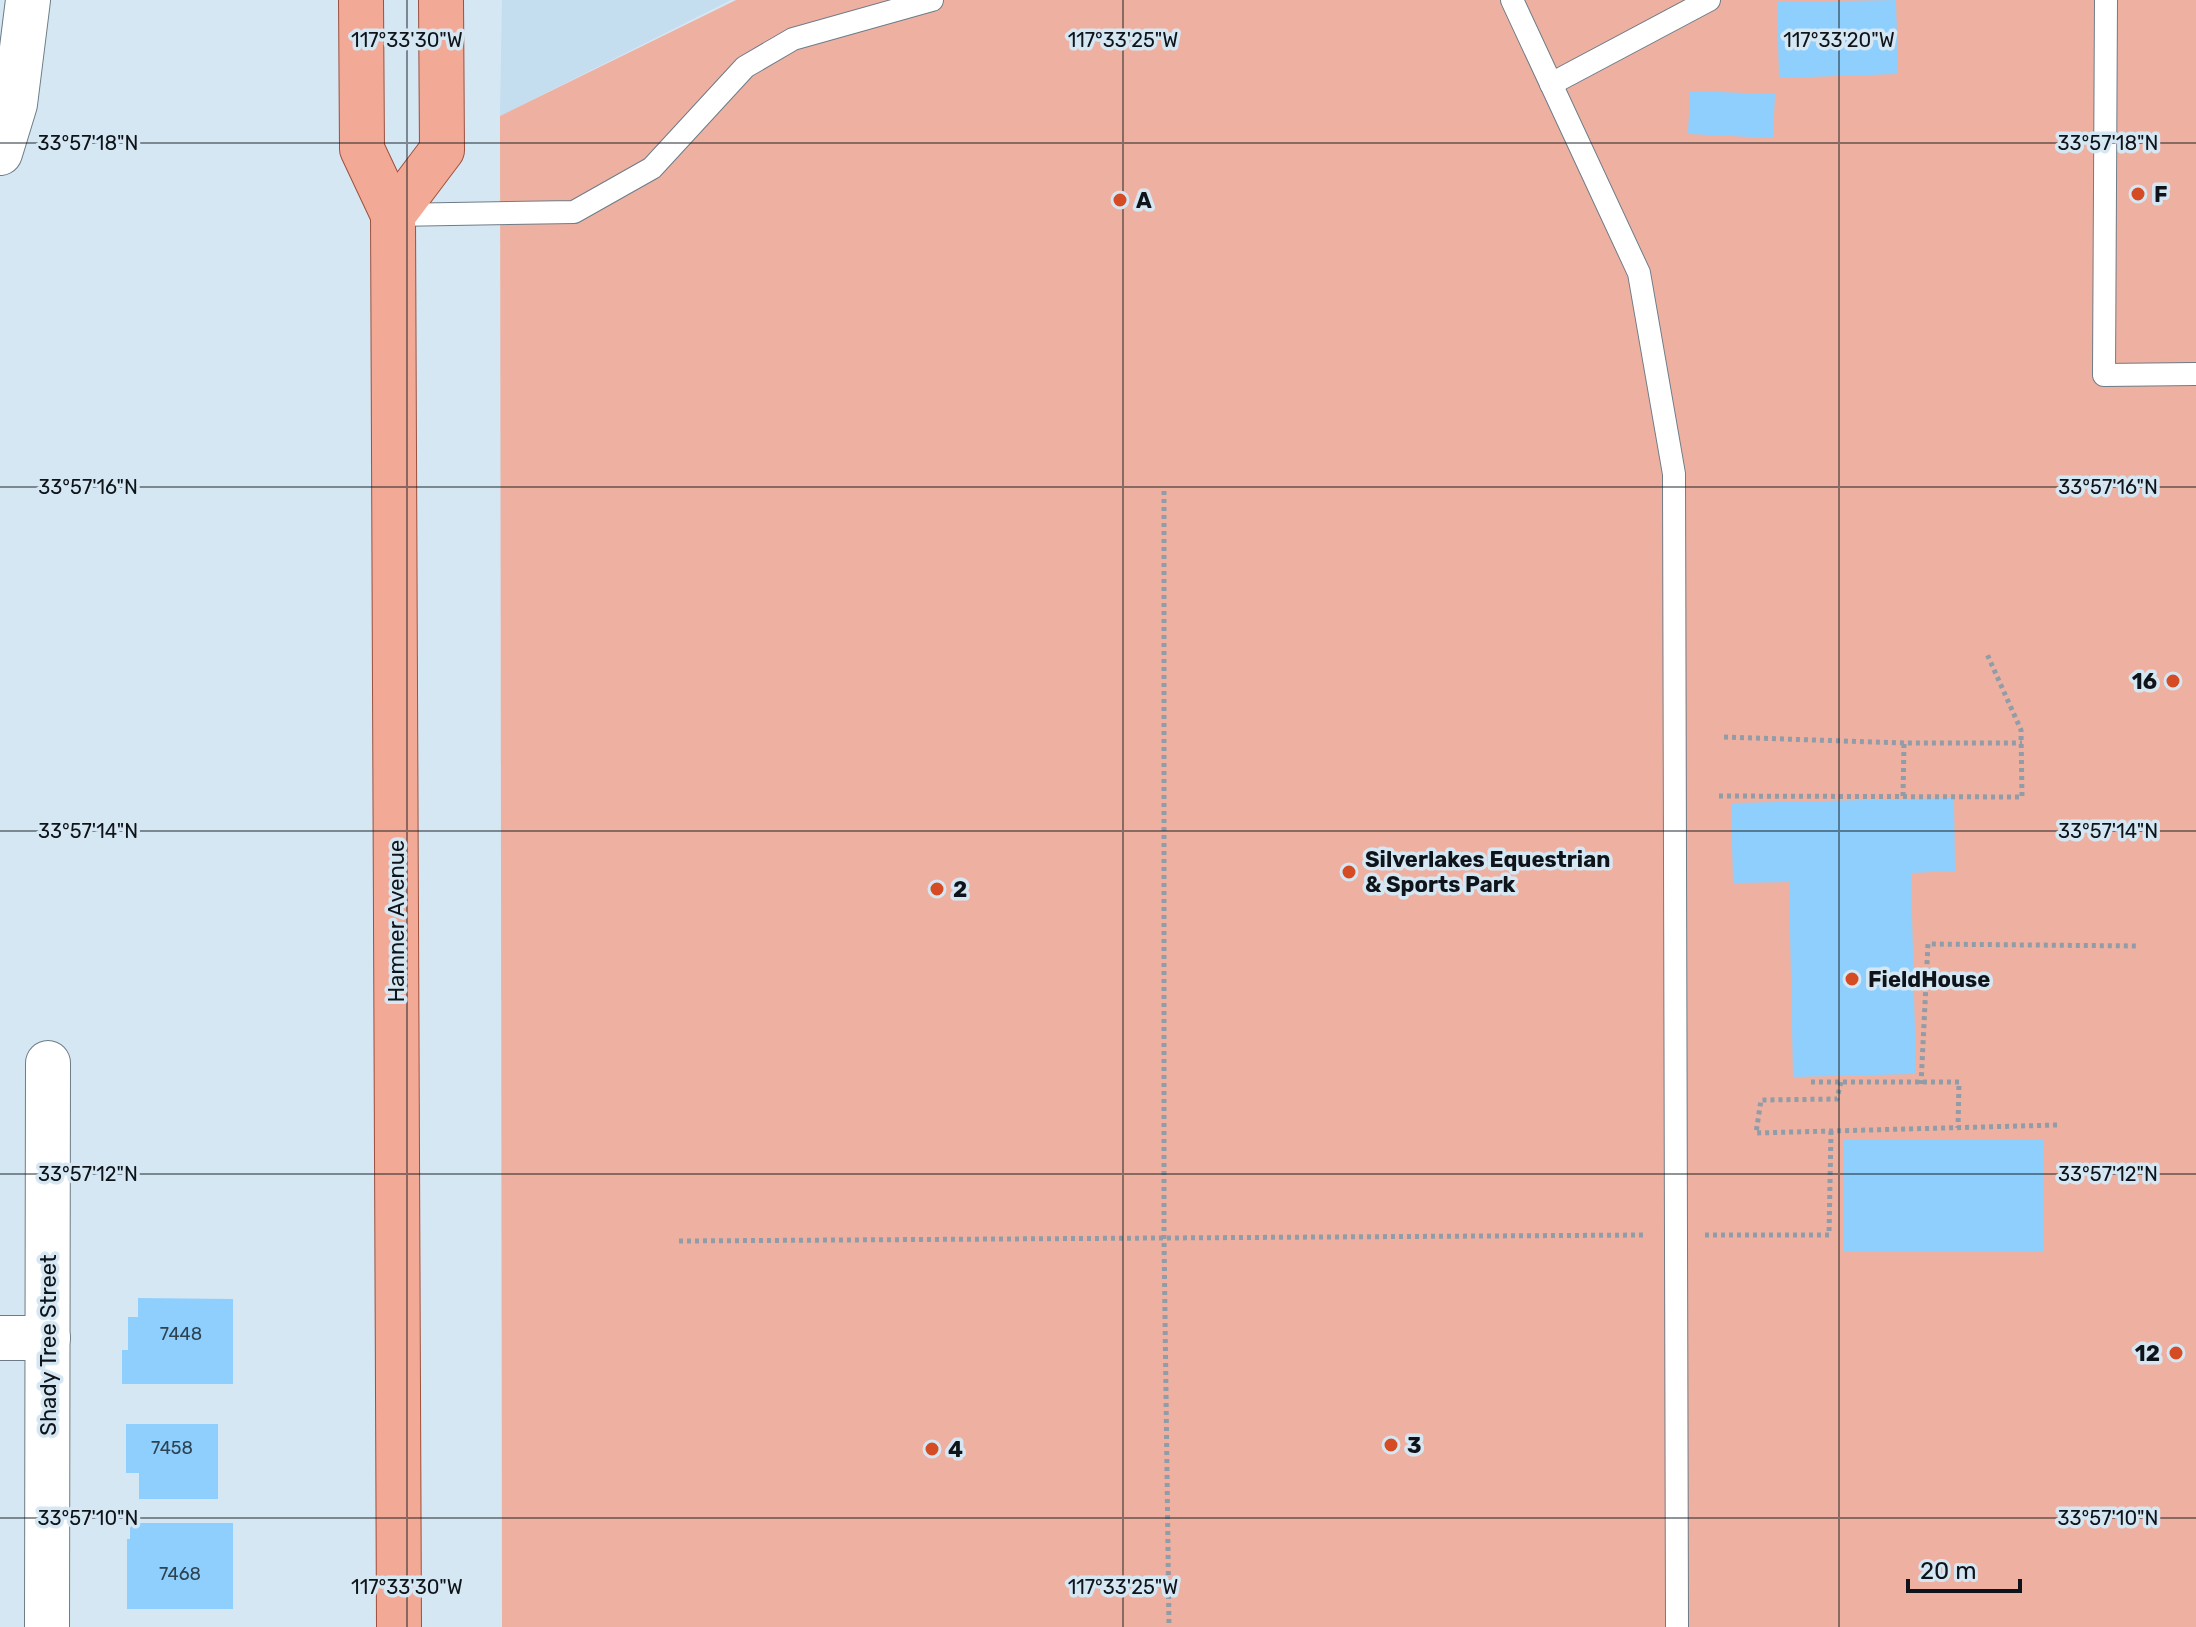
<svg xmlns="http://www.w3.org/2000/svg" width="2196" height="1627" font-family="Rubik,sans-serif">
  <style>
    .built { fill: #c4ddef }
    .garden { fill: #eeb1a1 }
    .building { fill: #8ecffd }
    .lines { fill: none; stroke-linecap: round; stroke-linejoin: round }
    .lane-casing { stroke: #6d7c88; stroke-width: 24 }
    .street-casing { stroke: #6d7c88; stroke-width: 46 }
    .primary-casing { stroke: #9d503d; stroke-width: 46 }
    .path { stroke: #909da8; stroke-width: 5; stroke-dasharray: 4 4; stroke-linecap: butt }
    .lane { stroke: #fff; stroke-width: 22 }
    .street { stroke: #fff; stroke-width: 44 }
    .primary { stroke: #f2a996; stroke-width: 44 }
    .ticks { fill: none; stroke: #0e1419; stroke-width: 2; stroke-opacity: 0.45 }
    .poi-dot { fill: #d44b24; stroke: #d6e7f4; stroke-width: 3 }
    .labels { text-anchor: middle; stroke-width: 7; stroke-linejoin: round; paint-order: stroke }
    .number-label { font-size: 18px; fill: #2e4352 }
    .poi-label { font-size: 22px; font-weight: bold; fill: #0e1419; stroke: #d6e7f4; text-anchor: start }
    .street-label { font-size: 22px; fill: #0e1419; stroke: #d6e7f4 }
    .ticks-label { font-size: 20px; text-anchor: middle; fill: #0e1419; stroke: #d6e7f4; stroke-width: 7; stroke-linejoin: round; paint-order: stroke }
  </style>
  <rect width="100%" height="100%" fill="#d6e7f4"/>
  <path class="built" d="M 502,0 L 731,0 L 500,116 Z"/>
  <path class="garden" d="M 736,0 L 2196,0 L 2196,1627 L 502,1627 L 500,116 Z"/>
  <g class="building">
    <path d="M 1896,0 L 1898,74 L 1779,78 L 1777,2 Z"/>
    <path d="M 1690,91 L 1775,94 L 1773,138 L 1688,134 Z"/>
    <path d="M 1954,798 L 1955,871 L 1911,873 L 1916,1074 L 1793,1077 L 1789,882 L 1733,883 L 1731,803 Z"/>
    <path d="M 1844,1139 L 2043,1139 L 2043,1252 L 1843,1251 Z"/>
    <path d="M 138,1298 L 233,1299 L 233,1384 L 122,1384 L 122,1350 L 128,1350 L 128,1317 L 138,1317 Z"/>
    <path d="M 126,1424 L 218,1424 L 218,1499 L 139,1499 L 139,1473 L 126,1473 Z"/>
    <path d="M 130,1523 L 233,1523 L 233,1609 L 127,1609 L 127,1539 L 130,1539 Z"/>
  </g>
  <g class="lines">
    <g class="lane-casing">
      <g id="lane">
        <path d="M 1512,0 L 1639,273 L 1674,474 L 1677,1627"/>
        <path d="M 2106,0 L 2104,375 L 2196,374"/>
        <path d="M 1551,84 L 1709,0"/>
        <path d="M 394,215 L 574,212 L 652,168 L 745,67 L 793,39 L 932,0"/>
      </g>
    </g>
    <g class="street-casing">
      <g id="street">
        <path d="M 0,153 L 15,104 L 28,0"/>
        <path d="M 0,1338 L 48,1338"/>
        <path d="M 47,1627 L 48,1063"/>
      </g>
    </g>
    <g class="primary-casing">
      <g id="primary">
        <path d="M 361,0 L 362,149 L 393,215 L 399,1627"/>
        <path d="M 393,215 L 442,150 L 441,0"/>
      </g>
    </g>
    <g class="path">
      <path d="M 1164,491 L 1164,1238 L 1169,1627"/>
      <path d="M 1724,737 L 1904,743 L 2022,743"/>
      <path d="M 1719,796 L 2022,797 L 2021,730 L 1987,654"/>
      <path d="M 1903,796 L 1904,743"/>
      <path d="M 1811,1082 L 1959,1082 L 1958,1128"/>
      <path d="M 1841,1082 L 1837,1099 L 1761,1100 L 1756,1133 L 2057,1125"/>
      <path d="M 1921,1084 L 1928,944 L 2137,946"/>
      <path d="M 1705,1235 L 1829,1235 L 1831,1131"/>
      <path d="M 679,1241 L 1647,1235"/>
    </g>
    <use href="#lane" class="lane"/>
    <use href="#street" class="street"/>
    <use href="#primary" class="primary"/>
  </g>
  <path class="ticks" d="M 407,0 L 407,1627M 1123,0 L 1123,1627M 1839,0 L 1839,1627M 0,143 L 2196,143M 0,487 L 2196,487M 0,831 L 2196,831M 0,1174 L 2196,1174M 0,1518 L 2196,1518"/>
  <g class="poi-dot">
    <circle cx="2138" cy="194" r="8"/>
    <circle cx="1120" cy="200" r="8"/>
    <circle cx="2173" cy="681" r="8"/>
    <circle cx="1349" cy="872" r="8"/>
    <circle cx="937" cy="889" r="8"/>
    <circle cx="1852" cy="979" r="8"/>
    <circle cx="2176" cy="1353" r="8"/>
    <circle cx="1391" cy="1445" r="8"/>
    <circle cx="932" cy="1449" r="8"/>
  </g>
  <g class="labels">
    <g class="number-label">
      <text x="181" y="1340">7448</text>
      <text x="172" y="1454">7458</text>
      <text x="180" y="1580">7468</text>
    </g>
    <g class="poi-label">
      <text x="2154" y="202">F</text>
      <text x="1136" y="208">A</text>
      <text x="2157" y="689" text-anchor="end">16</text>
      <text x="1365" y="867">Silverlakes Equestrian<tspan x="1365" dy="25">&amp; Sports Park</tspan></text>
      <text x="953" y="897">2</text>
      <text x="1868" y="987">FieldHouse</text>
      <text x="2160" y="1361" text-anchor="end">12</text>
      <text x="1407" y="1453">3</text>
      <text x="948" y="1457">4</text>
    </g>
    <g class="street-label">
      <text transform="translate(396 921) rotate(-90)" y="8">Hamner Avenue</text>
      <text transform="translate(48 1345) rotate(-90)" y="8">Shady Tree Street</text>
    </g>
  </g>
  <g class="ticks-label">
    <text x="407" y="47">117°33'30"W</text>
    <text x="1123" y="47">117°33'25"W</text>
    <text x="1839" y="47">117°33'20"W</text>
    <text x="88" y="150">33°57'18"N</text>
    <text x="2108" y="150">33°57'18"N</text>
    <text x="88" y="494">33°57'16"N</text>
    <text x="2108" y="494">33°57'16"N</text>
    <text x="88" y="838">33°57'14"N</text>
    <text x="2108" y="838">33°57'14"N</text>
    <text x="88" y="1181">33°57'12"N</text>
    <text x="2108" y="1181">33°57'12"N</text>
    <text x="88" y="1525">33°57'10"N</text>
    <text x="2108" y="1525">33°57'10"N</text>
    <text x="407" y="1594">117°33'30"W</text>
    <text x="1123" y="1594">117°33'25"W</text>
  </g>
  <path d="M1908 1579v12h112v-12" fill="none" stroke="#0e1419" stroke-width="4"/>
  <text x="1920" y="1579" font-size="24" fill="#0e1419" stroke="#d6e7f4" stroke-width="6" paint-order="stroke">20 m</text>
</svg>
